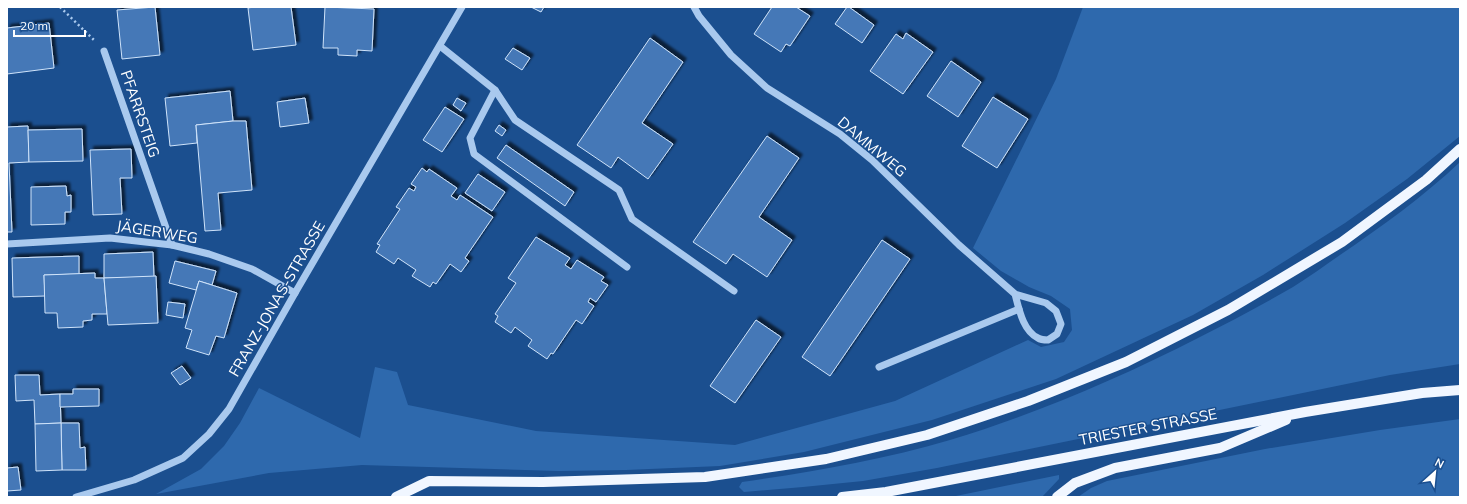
<svg xmlns="http://www.w3.org/2000/svg" width="1467" height="504" font-family="Mulish,sans-serif">
  <style>
    .green { fill: #2e69ad }
    .building { fill: #4478b7; stroke: #cfe3fa; filter: url(#shadow) }
    .lines { fill: none; stroke-linecap: round; stroke-linejoin: round }
    .path { stroke: #a9c9ee; stroke-width: 2.5; stroke-dasharray: 2 3; stroke-linecap: butt }
    .minor { stroke: #a9c9ee; stroke-width: 7 }
    .major { stroke: #f0f6ff; stroke-width: 10 }
    .labels { text-anchor: middle; stroke-width: 3; stroke-linejoin: round; paint-order: stroke }
    .street-label { font-size: 15px; fill: #fff; stroke: #1b4f8f }
  </style>
  <defs>
    <filter id="shadow"><feDropShadow dx="3.5" dy="-3.5" stdDeviation="1" flood-color="#0009"/></filter>
  </defs>
  <rect width="100%" height="100%" fill="#1b4f8f"/>
  <g class="green">
    <path d="M 1083,7 L 1460,7 L 1460,136 L 1407,179 L 1345,223 L 1263,275 L 1193,315 L 1056,379 L 932,420 L 804,452 L 720,466 L 626,470 L 559,471 L 362,465 L 269,473 L 156,494 L 201,469 L 224,446 L 240,423 L 259,388 L 360,438 L 375,367 L 397,372 L 408,405 L 536,431 L 735,445 L 895,401 L 1028,340 L 1041,347 L 1064,342 L 1072,330 L 1070,309 L 1051,296 L 1029,287 L 1001,271 L 973,248 L 1056,79 Z"/>
    <path d="M 1460,162 L 1460,364 L 1390,375 L 937,468 L 863,481 L 803,487 L 744,492 L 739,487 L 742,482 C 812,472 882,460 950,440 C 1035,414 1118,379 1198,338 C 1230,322 1262,305 1293,287 C 1309,277 1324,266 1340,255 C 1381,227 1423,197 1460,162 Z"/>
    <path d="M 1460,419 L 1460,497 L 1078,497 L 1091,488 L 1107,481 L 1265,449 L 1380,430 Z"/>
    <path d="M 1059,475 L 1059,479 L 1042,497 L 951,497 Z"/>
  </g>
  <g class="building">
    <path d="M 155,7 L 160,55 L 122,59 L 117,10 Z"/>
    <path d="M 254,7 L 291,7 L 296,45 L 253,50 L 248,8 Z"/>
    <path d="M 325,7 L 374,9 L 372,51 L 357,50 L 357,56 L 338,55 L 338,48 L 323,48 Z"/>
    <path d="M 531,7 L 544,7 L 541,12 Z"/>
    <path d="M 772,7 L 796,7 L 810,16 L 790,46 L 786,44 L 781,52 L 754,34 Z"/>
    <path d="M 847,7 L 849,7 L 874,25 L 862,43 L 835,24 Z"/>
    <path d="M 49,23 L 54,68 L 7,74 L 7,28 Z"/>
    <path d="M 906,33 L 933,52 L 903,94 L 870,71 L 896,34 L 903,39 Z"/>
    <path d="M 650,38 L 683,62 L 642,123 L 673,144 L 648,179 L 618,157 L 611,168 L 577,145 Z"/>
    <path d="M 513,48 L 530,58 L 522,70 L 505,59 Z"/>
    <path d="M 951,61 L 981,82 L 958,117 L 927,96 Z"/>
    <path d="M 230,91 L 233,121 L 196,125 L 197,143 L 170,146 L 165,98 Z"/>
    <path d="M 993,97 L 1028,119 L 997,168 L 962,146 Z"/>
    <path d="M 305,98 L 309,123 L 280,127 L 277,102 Z"/>
    <path d="M 457,98 L 466,103 L 461,111 L 453,105 Z"/>
    <path d="M 445,107 L 464,119 L 442,152 L 423,140 Z"/>
    <path d="M 233,121 L 246,121 L 252,190 L 218,193 L 221,230 L 205,231 L 196,125 Z"/>
    <path d="M 499,125 L 506,130 L 502,136 L 495,131 Z"/>
    <path d="M 28,126 L 29,162 L 9,163 L 12,232 L 7,232 L 7,127 Z"/>
    <path d="M 82,129 L 83,161 L 29,162 L 28,130 Z"/>
    <path d="M 767,136 L 799,158 L 759,217 L 792,240 L 767,277 L 733,254 L 726,264 L 693,242 Z"/>
    <path d="M 506,145 L 574,192 L 565,206 L 497,158 Z"/>
    <path d="M 131,149 L 132,178 L 120,178 L 122,214 L 93,215 L 90,150 Z"/>
    <path d="M 422,168 L 427,172 L 429,169 L 457,188 L 451,196 L 457,200 L 460,195 L 493,217 L 465,258 L 469,261 L 461,272 L 450,264 L 436,284 L 433,282 L 430,287 L 412,276 L 416,270 L 398,258 L 394,264 L 376,252 L 380,245 L 377,244 L 400,209 L 396,207 L 409,188 L 414,191 L 416,187 L 411,184 Z"/>
    <path d="M 478,174 L 505,192 L 492,211 L 465,193 Z"/>
    <path d="M 66,186 L 67,196 L 71,195 L 71,212 L 65,212 L 65,224 L 31,225 L 31,187 Z"/>
    <path d="M 536,237 L 570,258 L 565,265 L 571,269 L 577,260 L 604,277 L 601,281 L 608,285 L 596,302 L 590,298 L 588,302 L 594,306 L 582,324 L 576,320 L 553,354 L 551,353 L 547,359 L 528,346 L 532,340 L 515,327 L 511,333 L 495,322 L 498,316 L 495,314 L 516,283 L 508,278 Z"/>
    <path d="M 882,240 L 910,259 L 830,376 L 802,357 Z"/>
    <path d="M 153,252 L 154,277 L 104,278 L 104,254 Z"/>
    <path d="M 79,256 L 79,274 L 44,275 L 45,296 L 13,297 L 12,258 Z"/>
    <path d="M 175,261 L 216,271 L 212,285 L 199,281 L 196,290 L 169,283 Z"/>
    <path d="M 95,273 L 95,278 L 104,278 L 107,314 L 92,314 L 92,320 L 83,321 L 83,327 L 58,328 L 57,313 L 45,313 L 44,275 Z"/>
    <path d="M 156,276 L 158,323 L 108,325 L 104,278 Z"/>
    <path d="M 199,281 L 237,293 L 224,338 L 216,336 L 209,355 L 186,348 L 192,330 L 185,328 Z"/>
    <path d="M 168,302 L 185,304 L 183,318 L 166,315 Z"/>
    <path d="M 756,320 L 781,337 L 735,403 L 710,386 Z"/>
    <path d="M 182,366 L 191,378 L 180,385 L 171,373 Z"/>
    <path d="M 15,375 L 39,375 L 40,395 L 60,394 L 61,423 L 35,424 L 34,400 L 16,401 Z"/>
    <path d="M 73,389 L 99,389 L 99,406 L 60,407 L 60,394 L 73,394 Z"/>
    <path d="M 61,423 L 79,423 L 80,448 L 85,447 L 86,470 L 62,470 Z"/>
    <path d="M 61,423 L 62,470 L 36,471 L 35,424 Z"/>
    <path d="M 18,467 L 21,490 L 7,491 L 7,468 Z"/>
  </g>
  <g class="lines">
    <path class="path" d="M 60,7 L 94,40"/>
    <g class="minor">
      <path d="M 694,7 L 699,16 L 731,55 L 767,88 L 840,134 L 872,160 L 959,245 L 1015,294 L 1046,303 L 1056,311 L 1061,324 L 1057,334 L 1048,340 C 1045,340 1041,340 1038,338 C 1023,331 1019,309 1015,294"/>
      <path d="M 440,46 L 495,90 L 515,120 L 619,190 L 632,219 L 734,291"/>
      <path d="M 104,51 L 172,245"/>
      <path d="M 495,90 L 470,138 L 474,154 L 627,267"/>
      <path d="M 7,244 L 110,238 L 172,245 L 209,254 L 252,269 L 295,293"/>
      <path d="M 879,367 L 1019,309"/>
      <path d="M 76,497 L 134,480 L 183,458 L 209,434 L 229,409 L 295,293 L 462,7"/>
    </g>
    <g class="major">
      <path d="M 396,497 L 429,481 L 543,482 L 705,477 L 826,459 L 927,435 L 1028,401 L 1126,362 L 1228,310 L 1342,242 L 1426,180 L 1460,149"/>
      <path d="M 842,497 L 886,492 L 1305,412 L 1422,393 L 1460,390"/>
      <path d="M 1057,497 L 1075,483 L 1115,468 L 1220,448 L 1286,420"/>
    </g>
  </g>
  <g class="labels">
    <g class="street-label">
      <text transform="translate(140 114) rotate(71)" y="5">PFARRSTEIG</text>
      <text transform="translate(872 147) rotate(40)" y="5">DAMMWEG</text>
      <text transform="translate(157 232) rotate(9)" y="5">JÄGERWEG</text>
      <text transform="translate(277 299) rotate(-60)" y="5">FRANZ-JONAS-STRASSE</text>
      <text transform="translate(1148 427) rotate(-11)" y="5">TRIESTER STRASSE</text>
    </g>
  </g>
  <rect width="1467" height="504" fill="none" stroke="#ffffff" stroke-width="16"/>
  <g transform="translate(1435 472) rotate(27)" stroke="#1b4f8f" stroke-width="3" paint-order="stroke">
  <path d="M0-3L7 15L0 10L-7 15Z" fill="#ffffff"/>
  <text y="-6" font-size="11" font-weight="bold" text-anchor="middle" fill="#ffffff">N</text>
  </g>
  <path d="M14 30v6h71v-6" fill="none" stroke="#ffffff" stroke-width="2"/>
  <text x="20" y="30" font-size="12" fill="#ffffff" stroke="#1b4f8f" stroke-width="3" paint-order="stroke">20 m</text>
</svg>
